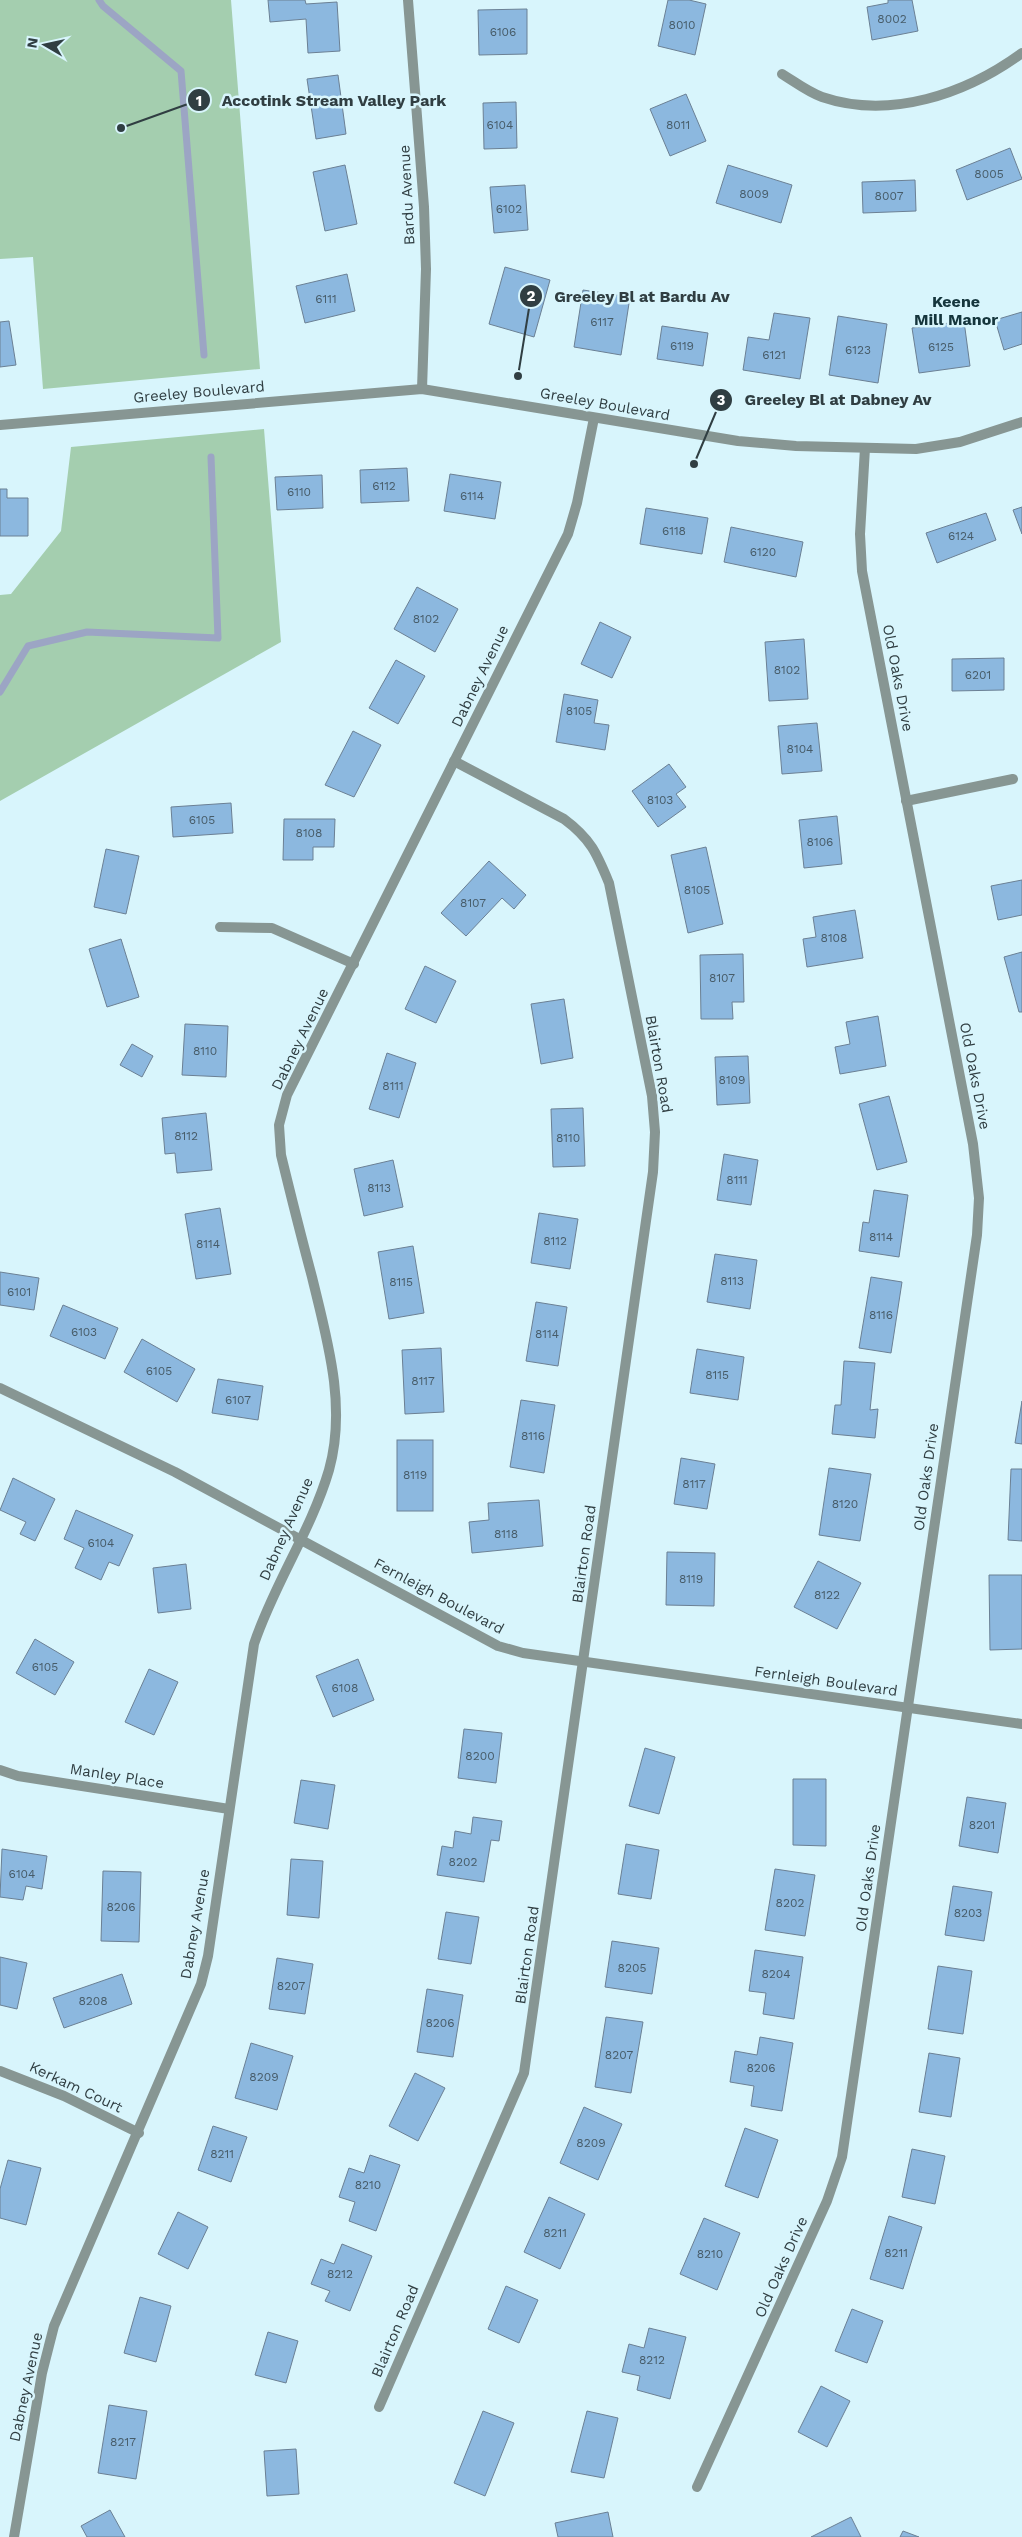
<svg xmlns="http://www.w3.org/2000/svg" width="1022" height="2537" font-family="'Work Sans',sans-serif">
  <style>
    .green { fill: #a4ceaf }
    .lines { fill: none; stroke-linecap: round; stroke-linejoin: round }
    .stream { stroke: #9ca5c4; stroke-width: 7 }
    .building { fill: #8cb8df; stroke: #6b8094 }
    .minor { stroke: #879693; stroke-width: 10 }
    .tertiary { stroke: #879693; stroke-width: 10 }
    .labels { text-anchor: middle; stroke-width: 5; stroke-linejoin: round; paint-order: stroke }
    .number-label { font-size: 12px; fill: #475c69 }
    .street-label { font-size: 15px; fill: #303e42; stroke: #d8f5fc }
    .neighbourhood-label { font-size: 16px; font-weight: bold; fill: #15353c; stroke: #d8f5fc }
    .leader { fill: none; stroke: #303e42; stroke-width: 2 }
    .callout-dot { fill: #303e42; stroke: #d8f5fc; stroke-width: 2 }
    .mark-label { font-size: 15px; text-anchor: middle; font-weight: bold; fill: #fff }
    .callout-label { font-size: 16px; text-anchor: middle; font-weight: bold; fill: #303e42; stroke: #d8f5fc; stroke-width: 5; stroke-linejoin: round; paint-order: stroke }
  </style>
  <rect width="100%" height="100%" fill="#d8f5fc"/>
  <g class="green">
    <path d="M 0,0 L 231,0 L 260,369 L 43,389 L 33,257 L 0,259 Z"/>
    <path d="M 264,429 L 281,642 L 0,801 L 0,595 L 11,594 L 61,531 L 71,447 Z"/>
  </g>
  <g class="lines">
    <g class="stream">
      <path d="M 99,0 L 103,6 L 181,71 L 204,355"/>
      <path d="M 0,692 L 28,646 L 87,632 L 218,638 L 211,457"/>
    </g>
  </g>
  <g class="building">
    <path d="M 268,0 L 305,0 L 306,4 L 337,2 L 340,51 L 308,53 L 306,19 L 270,22 Z"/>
    <path d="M 668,0 L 689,0 L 706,4 L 695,55 L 658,46 Z"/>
    <path d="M 888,0 L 912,0 L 918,31 L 872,40 L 867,7 L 888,3 Z"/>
    <path d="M 527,9 L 527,54 L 479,55 L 478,10 Z"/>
    <path d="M 338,75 L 346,134 L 316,139 L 307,79 Z"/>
    <path d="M 686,94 L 706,141 L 670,156 L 650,109 Z"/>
    <path d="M 516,102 L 517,148 L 484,149 L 483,103 Z"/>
    <path d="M 1010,148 L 1022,179 L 967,200 L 956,170 Z"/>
    <path d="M 345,165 L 357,224 L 325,231 L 313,172 Z"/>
    <path d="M 728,165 L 792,185 L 781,223 L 716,203 Z"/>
    <path d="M 915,180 L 916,211 L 863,213 L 862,182 Z"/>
    <path d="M 525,185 L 528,230 L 494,233 L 490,187 Z"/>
    <path d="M 505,267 L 550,280 L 534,337 L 489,324 Z"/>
    <path d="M 347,274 L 355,311 L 305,323 L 296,286 Z"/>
    <path d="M 583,290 L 630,297 L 621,355 L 574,347 Z"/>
    <path d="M 1022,312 L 1022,344 L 1004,350 L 995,320 Z"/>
    <path d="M 774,313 L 810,318 L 800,379 L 743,370 L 748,337 L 769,340 Z"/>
    <path d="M 838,316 L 887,324 L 878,383 L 829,375 Z"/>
    <path d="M 9,321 L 16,365 L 0,367 L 0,322 Z"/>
    <path d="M 964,321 L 970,366 L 919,373 L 912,328 Z"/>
    <path d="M 662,326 L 708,333 L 703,366 L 657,359 Z"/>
    <path d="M 407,468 L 409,501 L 361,503 L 360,470 Z"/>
    <path d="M 450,474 L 501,482 L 495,519 L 444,511 Z"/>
    <path d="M 322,475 L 323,508 L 277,510 L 275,477 Z"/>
    <path d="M 0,489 L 7,489 L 7,498 L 28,498 L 28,536 L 0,536 Z"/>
    <path d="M 1022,507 L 1022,534 L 1013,510 Z"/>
    <path d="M 646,508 L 708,518 L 702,554 L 640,544 Z"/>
    <path d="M 986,513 L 996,540 L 937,563 L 926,533 Z"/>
    <path d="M 731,527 L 803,542 L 796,577 L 724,562 Z"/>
    <path d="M 417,587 L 458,609 L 435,652 L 394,629 Z"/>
    <path d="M 600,622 L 631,637 L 612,678 L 581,664 Z"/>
    <path d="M 804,639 L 808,699 L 769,701 L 765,642 Z"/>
    <path d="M 1004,658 L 1004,690 L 952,691 L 952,659 Z"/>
    <path d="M 396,660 L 425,676 L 398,724 L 369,708 Z"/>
    <path d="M 564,694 L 598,700 L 594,723 L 609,725 L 605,750 L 556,742 Z"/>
    <path d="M 817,723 L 822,771 L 782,774 L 778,726 Z"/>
    <path d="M 353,731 L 381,745 L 354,797 L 325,785 Z"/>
    <path d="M 669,764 L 686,787 L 676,794 L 686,807 L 658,827 L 632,791 Z"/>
    <path d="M 231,803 L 233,833 L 173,837 L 171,807 Z"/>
    <path d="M 837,816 L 842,864 L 804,868 L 799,820 Z"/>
    <path d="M 284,819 L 335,819 L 334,847 L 313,847 L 313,860 L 283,860 Z"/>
    <path d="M 706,847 L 723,924 L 688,933 L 671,855 Z"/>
    <path d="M 106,849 L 139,856 L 126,914 L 94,907 Z"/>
    <path d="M 489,861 L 526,895 L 514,909 L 502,898 L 466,936 L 441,913 Z"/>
    <path d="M 1022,880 L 1022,915 L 998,920 L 991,886 Z"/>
    <path d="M 855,910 L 863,958 L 807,967 L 803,939 L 816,937 L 813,917 Z"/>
    <path d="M 121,939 L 139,997 L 107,1007 L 89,949 Z"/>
    <path d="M 1022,952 L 1022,1012 L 1019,1012 L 1004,957 Z"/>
    <path d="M 743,954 L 744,1002 L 732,1002 L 733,1019 L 701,1019 L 700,955 Z"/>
    <path d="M 425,966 L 456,981 L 436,1023 L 405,1009 Z"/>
    <path d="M 564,999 L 573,1058 L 541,1064 L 531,1004 Z"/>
    <path d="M 878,1016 L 886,1066 L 840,1074 L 835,1047 L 850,1044 L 846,1022 Z"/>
    <path d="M 185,1024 L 228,1026 L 226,1077 L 182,1075 Z"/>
    <path d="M 132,1044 L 153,1056 L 142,1077 L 120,1065 Z"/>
    <path d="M 387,1053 L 416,1063 L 399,1118 L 369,1109 Z"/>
    <path d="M 748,1056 L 750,1103 L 717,1105 L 715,1057 Z"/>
    <path d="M 889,1096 L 907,1162 L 877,1170 L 859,1104 Z"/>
    <path d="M 583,1108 L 585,1166 L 553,1167 L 551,1109 Z"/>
    <path d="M 206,1113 L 212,1170 L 177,1173 L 175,1153 L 165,1154 L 162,1118 Z"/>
    <path d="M 724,1154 L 758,1160 L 751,1205 L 717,1200 Z"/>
    <path d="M 393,1160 L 403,1207 L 364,1216 L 354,1169 Z"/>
    <path d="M 874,1190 L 908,1195 L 899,1257 L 859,1251 L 863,1222 L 869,1223 Z"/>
    <path d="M 220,1208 L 231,1274 L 196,1279 L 185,1214 Z"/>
    <path d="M 539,1213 L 578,1219 L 570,1269 L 531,1263 Z"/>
    <path d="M 413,1246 L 424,1313 L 389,1319 L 378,1252 Z"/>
    <path d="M 715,1254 L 757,1260 L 750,1309 L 707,1302 Z"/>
    <path d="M 0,1272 L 39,1278 L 34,1310 L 0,1305 Z"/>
    <path d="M 871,1277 L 902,1282 L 891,1353 L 859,1348 Z"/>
    <path d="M 536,1302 L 567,1307 L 558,1366 L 526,1361 Z"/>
    <path d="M 63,1305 L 118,1328 L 105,1359 L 50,1336 Z"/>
    <path d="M 142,1339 L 195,1369 L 177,1402 L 124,1372 Z"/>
    <path d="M 441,1348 L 444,1412 L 405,1414 L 402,1350 Z"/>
    <path d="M 697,1349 L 744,1357 L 738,1400 L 690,1393 Z"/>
    <path d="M 844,1361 L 875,1363 L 870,1410 L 878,1409 L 875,1438 L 832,1434 L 835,1405 L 841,1405 Z"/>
    <path d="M 218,1379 L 263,1386 L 258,1420 L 212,1413 Z"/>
    <path d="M 521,1400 L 555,1405 L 544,1473 L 510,1467 Z"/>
    <path d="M 1022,1401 L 1022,1444 L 1015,1443 Z"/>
    <rect x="397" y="1440" width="36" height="71"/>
    <path d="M 681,1458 L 715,1464 L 707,1509 L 674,1504 Z"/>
    <path d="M 829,1468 L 871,1474 L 860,1541 L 819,1535 Z"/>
    <path d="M 1011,1469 L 1022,1469 L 1022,1541 L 1008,1540 Z"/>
    <path d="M 13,1478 L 55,1499 L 35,1541 L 20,1534 L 26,1522 L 0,1510 Z"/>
    <path d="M 539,1500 L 543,1546 L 472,1553 L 469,1522 L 489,1520 L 488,1503 Z"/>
    <path d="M 76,1510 L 133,1535 L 119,1566 L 109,1562 L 101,1580 L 75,1568 L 84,1548 L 64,1539 Z"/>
    <path d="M 667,1552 L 715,1553 L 714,1606 L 666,1605 Z"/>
    <path d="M 818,1561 L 861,1583 L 837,1629 L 794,1607 Z"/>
    <path d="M 186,1564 L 191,1609 L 158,1613 L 153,1568 Z"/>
    <path d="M 989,1575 L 1022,1575 L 1022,1649 L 990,1650 Z"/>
    <path d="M 35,1639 L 74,1662 L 55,1695 L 16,1673 Z"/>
    <path d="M 358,1659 L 374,1700 L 333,1717 L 316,1676 Z"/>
    <path d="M 149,1669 L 178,1682 L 154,1735 L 125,1722 Z"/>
    <path d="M 464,1729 L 502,1733 L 496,1783 L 458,1778 Z"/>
    <path d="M 645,1748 L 675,1757 L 659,1814 L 629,1806 Z"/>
    <path d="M 793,1779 L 826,1779 L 826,1846 L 793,1845 Z"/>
    <path d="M 301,1780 L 335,1785 L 328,1829 L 294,1823 Z"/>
    <path d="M 967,1797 L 1006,1803 L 998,1853 L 959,1846 Z"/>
    <path d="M 473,1817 L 502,1821 L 499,1841 L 491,1840 L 484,1882 L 437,1875 L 442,1846 L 453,1848 L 455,1831 L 471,1834 Z"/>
    <path d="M 626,1844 L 659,1850 L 651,1899 L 618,1894 Z"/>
    <path d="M 2,1849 L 47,1856 L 42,1889 L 26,1886 L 23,1900 L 0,1897 Z"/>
    <path d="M 291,1859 L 323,1861 L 319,1918 L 287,1915 Z"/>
    <path d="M 775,1869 L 815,1875 L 805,1936 L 765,1930 Z"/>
    <path d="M 103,1871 L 141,1872 L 139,1942 L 101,1941 Z"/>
    <path d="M 953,1886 L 992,1892 L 984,1941 L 945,1935 Z"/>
    <path d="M 446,1912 L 479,1917 L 471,1964 L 438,1959 Z"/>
    <path d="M 612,1941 L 659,1948 L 652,1994 L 605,1987 Z"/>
    <path d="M 755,1950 L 803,1957 L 794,2019 L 763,2014 L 766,1993 L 749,1991 Z"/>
    <path d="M 0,1957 L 27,1963 L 17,2009 L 0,2005 Z"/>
    <path d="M 277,1958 L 313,1964 L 305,2014 L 269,2009 Z"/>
    <path d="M 938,1966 L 972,1971 L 963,2034 L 928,2029 Z"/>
    <path d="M 122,1974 L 132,2004 L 64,2028 L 53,1998 Z"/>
    <path d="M 427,1989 L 463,1995 L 453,2057 L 417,2052 Z"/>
    <path d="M 606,2017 L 643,2022 L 631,2093 L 595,2087 Z"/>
    <path d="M 760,2037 L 793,2043 L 782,2111 L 751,2106 L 754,2086 L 730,2082 L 735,2051 L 757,2055 Z"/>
    <path d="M 251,2043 L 293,2056 L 277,2110 L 235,2098 Z"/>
    <path d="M 929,2053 L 960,2058 L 951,2117 L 919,2112 Z"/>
    <path d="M 415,2073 L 445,2088 L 418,2141 L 389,2126 Z"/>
    <path d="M 584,2107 L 622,2124 L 598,2180 L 560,2163 Z"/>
    <path d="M 213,2126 L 247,2137 L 231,2182 L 198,2170 Z"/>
    <path d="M 745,2128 L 778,2140 L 758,2198 L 725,2186 Z"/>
    <path d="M 912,2149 L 945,2156 L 935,2204 L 902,2197 Z"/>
    <path d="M 370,2155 L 400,2165 L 376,2231 L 349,2221 L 355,2202 L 339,2197 L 349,2168 L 364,2173 Z"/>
    <path d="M 8,2160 L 41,2168 L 26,2225 L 0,2218 L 0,2189 Z"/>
    <path d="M 549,2197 L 585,2214 L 560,2269 L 524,2252 Z"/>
    <path d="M 178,2212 L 208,2227 L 188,2269 L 158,2254 Z"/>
    <path d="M 889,2216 L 922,2227 L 903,2289 L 870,2279 Z"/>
    <path d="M 704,2218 L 740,2233 L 717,2290 L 680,2274 Z"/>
    <path d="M 342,2244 L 372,2256 L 350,2311 L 325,2301 L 330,2291 L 311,2284 L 321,2259 L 334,2264 Z"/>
    <path d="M 506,2286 L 538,2300 L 519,2343 L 488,2329 Z"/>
    <path d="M 140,2297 L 171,2306 L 156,2362 L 124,2353 Z"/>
    <path d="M 852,2309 L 883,2321 L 867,2363 L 835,2351 Z"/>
    <path d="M 649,2328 L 686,2337 L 670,2399 L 637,2390 L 640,2376 L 622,2372 L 629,2344 L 644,2348 Z"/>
    <path d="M 268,2332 L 298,2341 L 286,2383 L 255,2375 Z"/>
    <path d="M 821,2386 L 850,2401 L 827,2447 L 798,2432 Z"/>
    <path d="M 109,2405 L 147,2411 L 136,2479 L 98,2473 Z"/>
    <path d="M 483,2411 L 514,2423 L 485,2496 L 454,2483 Z"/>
    <path d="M 587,2411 L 618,2418 L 604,2478 L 571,2472 Z"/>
    <path d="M 296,2449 L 299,2494 L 267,2496 L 264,2451 Z"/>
    <path d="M 110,2510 L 125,2537 L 87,2537 L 81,2526 Z"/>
    <path d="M 608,2512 L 613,2537 L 558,2537 L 555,2523 Z"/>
    <path d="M 851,2517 L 861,2537 L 811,2537 Z"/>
    <path d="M 903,2531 L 919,2537 L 900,2537 Z"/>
  </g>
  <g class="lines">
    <g class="minor">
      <path d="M 408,0 L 424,207 L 426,269 L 422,389"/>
      <path d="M 782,74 C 795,82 808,92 822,97 C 890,120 966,94 1022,53"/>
      <path d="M 906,801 L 1013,779"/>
      <path d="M 220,927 L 272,928 L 354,964"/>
      <path d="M 0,1388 L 175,1472 L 498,1646 L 523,1653 L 1022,1724"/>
      <path d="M 0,1770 L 18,1776 L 229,1809"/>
      <path d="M 0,2071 L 64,2096 L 139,2133"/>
      <path d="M 379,2407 L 524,2073 L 653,1172 L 655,1132 L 652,1096 L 609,883 C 597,854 591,839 564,819 L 454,761"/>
      <path d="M 697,2487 L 827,2201 L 842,2157 L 977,1235 L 979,1198 L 973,1144 L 862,571 L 860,534 L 865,448"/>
      <path d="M 14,2537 L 42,2373 L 54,2326 L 201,1984 L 208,1956 L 254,1644 C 274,1584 311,1531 329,1470 C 347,1406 327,1339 312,1277 C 301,1236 291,1196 281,1155 L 279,1125 L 287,1095 L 568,534 L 577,503 L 594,418"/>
    </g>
    <path class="tertiary" d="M 0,425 L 422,389 L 738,441 L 796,446 L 916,449 L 960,442 L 1022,422"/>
  </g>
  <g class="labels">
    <g class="number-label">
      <text x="892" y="23">8002</text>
      <text x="682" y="29">8010</text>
      <text x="503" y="36">6106</text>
      <text x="500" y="129">6104</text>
      <text x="678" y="129">8011</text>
      <text x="989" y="178">8005</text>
      <text x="754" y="198">8009</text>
      <text x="889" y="200">8007</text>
      <text x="509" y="213">6102</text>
      <text x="326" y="303">6111</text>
      <text x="602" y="326">6117</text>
      <text x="682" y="350">6119</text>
      <text x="941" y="351">6125</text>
      <text x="858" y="354">6123</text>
      <text x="774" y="359">6121</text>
      <text x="384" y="490">6112</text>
      <text x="299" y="496">6110</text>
      <text x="472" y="500">6114</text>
      <text x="674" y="535">6118</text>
      <text x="961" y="540">6124</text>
      <text x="763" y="556">6120</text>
      <text x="426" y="623">8102</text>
      <text x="787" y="674">8102</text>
      <text x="978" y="679">6201</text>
      <text x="579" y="715">8105</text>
      <text x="800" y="753">8104</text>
      <text x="660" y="804">8103</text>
      <text x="202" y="824">6105</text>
      <text x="309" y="837">8108</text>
      <text x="820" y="846">8106</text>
      <text x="697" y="894">8105</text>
      <text x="473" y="907">8107</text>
      <text x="834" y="942">8108</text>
      <text x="722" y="982">8107</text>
      <text x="205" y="1055">8110</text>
      <text x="732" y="1084">8109</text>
      <text x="393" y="1090">8111</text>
      <text x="186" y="1140">8112</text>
      <text x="568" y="1142">8110</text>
      <text x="737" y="1184">8111</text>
      <text x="379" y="1192">8113</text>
      <text x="881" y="1241">8114</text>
      <text x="555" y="1245">8112</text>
      <text x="208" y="1248">8114</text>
      <text x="732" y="1285">8113</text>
      <text x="401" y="1286">8115</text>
      <text x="19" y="1296">6101</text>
      <text x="881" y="1319">8116</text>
      <text x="84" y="1336">6103</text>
      <text x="547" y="1338">8114</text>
      <text x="159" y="1375">6105</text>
      <text x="717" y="1379">8115</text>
      <text x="423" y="1385">8117</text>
      <text x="238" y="1404">6107</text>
      <text x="533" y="1440">8116</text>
      <text x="415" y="1479">8119</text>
      <text x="694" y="1488">8117</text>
      <text x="845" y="1508">8120</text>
      <text x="506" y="1538">8118</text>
      <text x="101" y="1547">6104</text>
      <text x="691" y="1583">8119</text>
      <text x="827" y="1599">8122</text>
      <text x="45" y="1671">6105</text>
      <text x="345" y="1692">6108</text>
      <text x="480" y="1760">8200</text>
      <text x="982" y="1829">8201</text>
      <text x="463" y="1866">8202</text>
      <text x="22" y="1878">6104</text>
      <text x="790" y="1907">8202</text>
      <text x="121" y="1911">8206</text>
      <text x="968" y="1917">8203</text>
      <text x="632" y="1972">8205</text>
      <text x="776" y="1978">8204</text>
      <text x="291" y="1990">8207</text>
      <text x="93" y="2005">8208</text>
      <text x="440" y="2027">8206</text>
      <text x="619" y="2059">8207</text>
      <text x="761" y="2072">8206</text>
      <text x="264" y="2081">8209</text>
      <text x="591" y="2147">8209</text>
      <text x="222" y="2158">8211</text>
      <text x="368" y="2189">8210</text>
      <text x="555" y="2237">8211</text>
      <text x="896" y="2257">8211</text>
      <text x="710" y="2258">8210</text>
      <text x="340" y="2278">8212</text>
      <text x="652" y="2364">8212</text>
      <text x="123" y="2446">8217</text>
    </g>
    <g class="street-label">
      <text transform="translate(407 195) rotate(-93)" y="5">Bardu Avenue</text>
      <text transform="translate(199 392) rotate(-5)" y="5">Greeley Boulevard</text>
      <text transform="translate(605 404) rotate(10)" y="5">Greeley Boulevard</text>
      <text transform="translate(480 676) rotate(-64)" y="5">Dabney Avenue</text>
      <text transform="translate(898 678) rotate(79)" y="5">Old Oaks Drive</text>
      <text transform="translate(300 1039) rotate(-64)" y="5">Dabney Avenue</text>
      <text transform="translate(659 1064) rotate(80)" y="5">Blairton Road</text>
      <text transform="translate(975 1076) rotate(79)" y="5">Old Oaks Drive</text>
      <text transform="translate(926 1477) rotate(-82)" y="5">Old Oaks Drive</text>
      <text transform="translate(286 1529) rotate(-66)" y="5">Dabney Avenue</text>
      <text transform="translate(584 1554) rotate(-82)" y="5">Blairton Road</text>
      <text transform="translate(439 1596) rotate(28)" y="5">Fernleigh Boulevard</text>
      <text transform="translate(826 1681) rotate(8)" y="5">Fernleigh Boulevard</text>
      <text transform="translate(117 1776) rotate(9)" y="5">Manley Place</text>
      <text transform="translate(868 1878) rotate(-82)" y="5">Old Oaks Drive</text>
      <text transform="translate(195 1924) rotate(-80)" y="5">Dabney Avenue</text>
      <text transform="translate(527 1955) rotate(-82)" y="5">Blairton Road</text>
      <text transform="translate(76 2087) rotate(25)" y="5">Kerkam Court</text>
      <text transform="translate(781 2267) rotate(-66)" y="5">Old Oaks Drive</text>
      <text transform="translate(395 2331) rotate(-67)" y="5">Blairton Road</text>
      <text transform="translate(26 2387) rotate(-78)" y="5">Dabney Avenue</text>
    </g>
    <g class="neighbourhood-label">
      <text x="956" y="307">Keene<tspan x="956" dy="18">Mill Manor</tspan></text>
    </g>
  </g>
  <path class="leader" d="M121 128L199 100M518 376L531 296M694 464L721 400"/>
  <g class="callout-dot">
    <circle cx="121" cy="128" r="5"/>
    <circle cx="518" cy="376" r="5"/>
    <circle cx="694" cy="464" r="5"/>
    <circle cx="199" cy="100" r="12"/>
    <circle cx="531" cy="296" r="12"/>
    <circle cx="721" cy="400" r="12"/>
  </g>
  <g class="mark-label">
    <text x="199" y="106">1</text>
    <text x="531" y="301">2</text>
    <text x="721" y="405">3</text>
  </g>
  <g class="callout-label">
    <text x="334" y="106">Accotink Stream Valley Park</text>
    <text x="642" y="302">Greeley Bl at Bardu Av</text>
    <text x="838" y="405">Greeley Bl at Dabney Av</text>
  </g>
  <g transform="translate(45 45) rotate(279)" stroke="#d8f5fc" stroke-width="4" paint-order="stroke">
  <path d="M0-4L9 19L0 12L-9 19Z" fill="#303e42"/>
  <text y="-8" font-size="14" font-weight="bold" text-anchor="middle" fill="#303e42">N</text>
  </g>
</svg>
